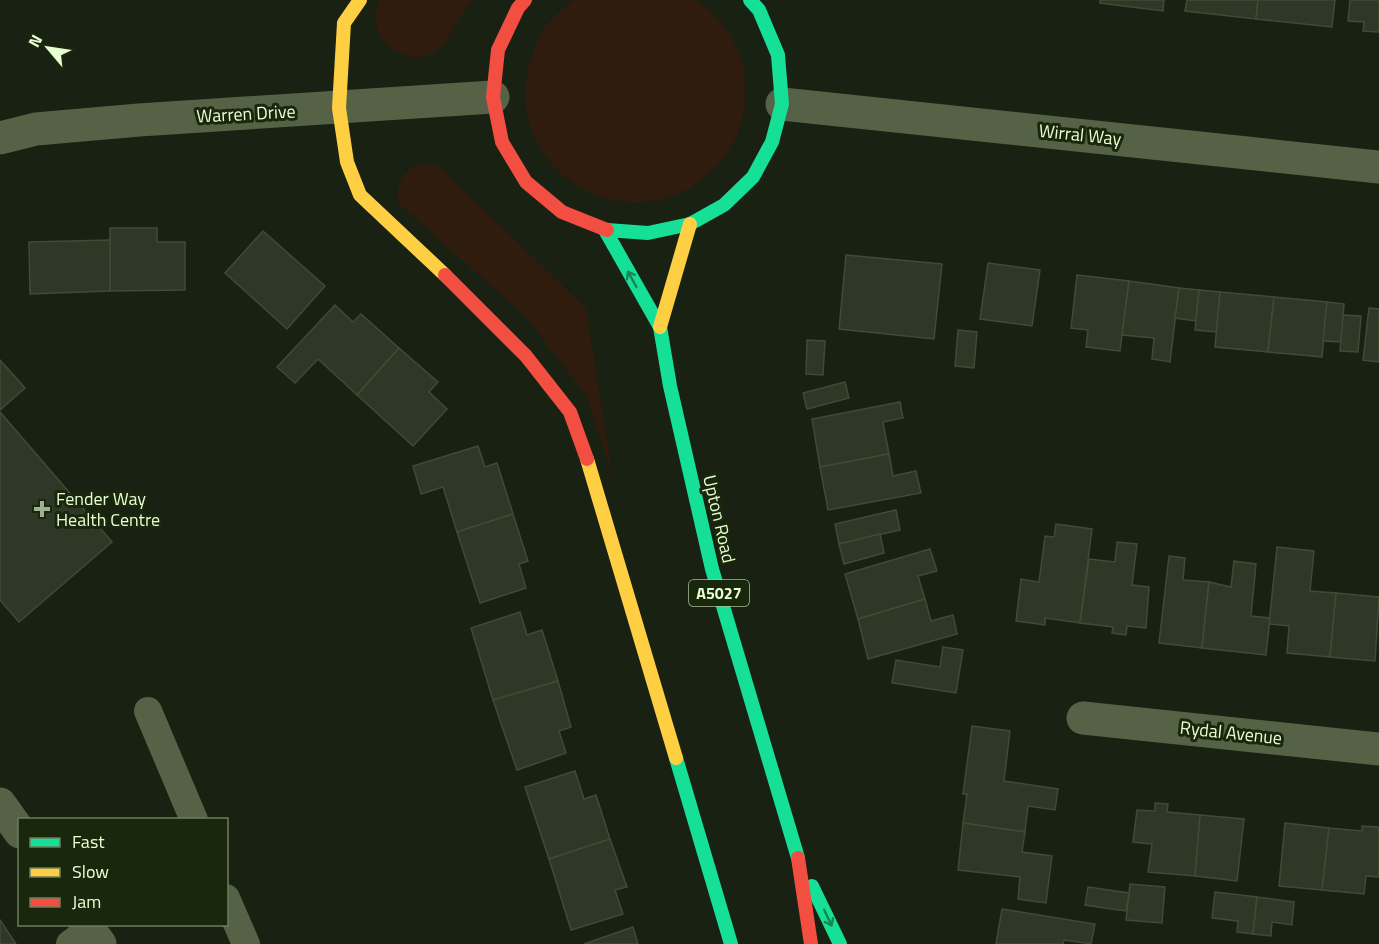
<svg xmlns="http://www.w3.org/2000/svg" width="1379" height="944" font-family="'Titillium Web',sans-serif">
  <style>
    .green { fill: #2f1c0f }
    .building { fill: #2f3827; stroke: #3f4c34; stroke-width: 1.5 }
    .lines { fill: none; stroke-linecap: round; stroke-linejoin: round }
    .lane { stroke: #566246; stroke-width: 28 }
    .street { stroke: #566246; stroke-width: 33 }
    .fast { stroke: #16e098; stroke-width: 14 }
    .slow { stroke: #ffcf43; stroke-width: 14 }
    .jam { stroke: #f24e42; stroke-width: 14 }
    .oneway { stroke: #188452 }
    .poi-dot { fill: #a0b18f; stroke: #19270c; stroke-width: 2 }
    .labels { text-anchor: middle; stroke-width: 6; stroke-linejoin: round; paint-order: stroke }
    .shield { fill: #19270c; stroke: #abbe97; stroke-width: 1.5 }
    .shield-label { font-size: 16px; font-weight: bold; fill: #e9ffd3 }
    .street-label { font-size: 18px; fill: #e9ffd3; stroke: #19270c }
    .poi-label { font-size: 18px; fill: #e9ffd3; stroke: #19270c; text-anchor: start }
  </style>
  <rect width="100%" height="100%" fill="#192112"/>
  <g class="green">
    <path d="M 379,0 L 473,0 C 454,19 445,63 411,57 C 401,55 393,51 386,44 C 374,31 374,16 379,0 Z"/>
    <path d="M 574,0 L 695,0 C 717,13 737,40 743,65 C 745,73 745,83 745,92 C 748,117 732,153 713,170 C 698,183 682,195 662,199 C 574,220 497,133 535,49 C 537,42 540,34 544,28 C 551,18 564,7 574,0 Z"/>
    <path d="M 418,164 L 428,164 L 438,166 L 586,308 L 613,480 L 587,396 L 524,315 L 399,204 C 395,185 401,173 418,164 Z"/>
  </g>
  <g class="building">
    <path d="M 1100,0 L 1164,0 L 1163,11 L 1100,3 Z"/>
    <path d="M 1187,0 L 1258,0 L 1256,19 L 1185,11 Z"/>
    <path d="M 1258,0 L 1335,0 L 1332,27 L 1256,19 Z"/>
    <path d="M 1350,0 L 1379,0 L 1379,32 L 1363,31 L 1364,22 L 1348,21 Z"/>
    <path d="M 110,228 L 157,228 L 157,242 L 185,242 L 185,290 L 110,291 Z"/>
    <path d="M 263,231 L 325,286 L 287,329 L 225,273 Z"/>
    <path d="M 110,240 L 110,291 L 30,294 L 29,242 Z"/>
    <path d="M 846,255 L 942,264 L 934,339 L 839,329 Z"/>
    <path d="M 988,263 L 1040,270 L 1032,326 L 980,319 Z"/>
    <path d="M 1077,275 L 1129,281 L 1120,351 L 1086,347 L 1088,330 L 1071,328 Z"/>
    <path d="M 1129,281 L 1179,288 L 1170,362 L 1152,359 L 1154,338 L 1122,335 Z"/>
    <path d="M 1179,288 L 1199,290 L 1196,321 L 1175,318 Z"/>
    <path d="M 1199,290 L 1220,292 L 1217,332 L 1195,330 Z"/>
    <path d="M 1220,292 L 1274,297 L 1268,352 L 1215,347 Z"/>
    <path d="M 1274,297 L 1327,302 L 1322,357 L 1268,352 Z"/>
    <path d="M 1327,302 L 1344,304 L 1341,342 L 1323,341 Z"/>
    <path d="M 335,305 L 353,322 L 361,314 L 399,348 L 357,395 L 318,359 L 295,383 L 277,367 Z"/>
    <path d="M 1369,308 L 1379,309 L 1379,362 L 1363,360 Z"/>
    <path d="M 1343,315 L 1361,316 L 1358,352 L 1340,351 Z"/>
    <path d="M 958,330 L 977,332 L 974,368 L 955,366 Z"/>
    <path d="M 807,340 L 825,341 L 823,375 L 806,374 Z"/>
    <path d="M 399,348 L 438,382 L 429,392 L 447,409 L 413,446 L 357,395 Z"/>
    <path d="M 0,360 L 25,388 L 0,410 Z"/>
    <path d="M 845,382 L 849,398 L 807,409 L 803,393 Z"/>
    <path d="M 900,402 L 903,418 L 883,422 L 889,454 L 820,467 L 812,419 Z"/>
    <path d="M 0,412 L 112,542 L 19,622 L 0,600 Z"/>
    <path d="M 478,446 L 485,467 L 497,463 L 513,514 L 457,532 L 443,487 L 421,494 L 413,466 Z"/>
    <path d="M 889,454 L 893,476 L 916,471 L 921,493 L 828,510 L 820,467 Z"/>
    <path d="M 896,510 L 900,530 L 839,544 L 835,524 Z"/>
    <path d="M 513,514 L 528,561 L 519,564 L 526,588 L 480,603 L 457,532 Z"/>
    <path d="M 1056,524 L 1092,529 L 1080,623 L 1045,618 L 1045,625 L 1016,621 L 1021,579 L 1039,582 L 1045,536 L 1054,537 Z"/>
    <path d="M 880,534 L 884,553 L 844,564 L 839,544 Z"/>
    <path d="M 1117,542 L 1137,544 L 1132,585 L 1149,587 L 1146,628 L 1127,626 L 1126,635 L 1112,633 L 1113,627 L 1080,623 L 1089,559 L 1115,562 Z"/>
    <path d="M 1277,547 L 1314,551 L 1310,591 L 1336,593 L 1330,657 L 1287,653 L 1289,626 L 1269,624 Z"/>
    <path d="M 930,549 L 937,571 L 918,576 L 925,599 L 858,619 L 845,574 Z"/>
    <path d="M 1169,556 L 1185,558 L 1183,580 L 1209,582 L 1202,648 L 1159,643 Z"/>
    <path d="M 1234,561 L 1256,564 L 1251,616 L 1270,618 L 1266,655 L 1202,648 L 1209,582 L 1231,587 Z"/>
    <path d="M 1336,593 L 1379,597 L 1375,661 L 1330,657 Z"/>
    <path d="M 925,599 L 931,621 L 953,615 L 957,634 L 868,659 L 858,619 Z"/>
    <path d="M 520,612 L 527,635 L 542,630 L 558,681 L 493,700 L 471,628 Z"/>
    <path d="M 943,647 L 963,650 L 956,693 L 892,683 L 896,660 L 940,667 Z"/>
    <path d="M 558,681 L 571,727 L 559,731 L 566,753 L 517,770 L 493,700 Z"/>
    <path d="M 972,726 L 1010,731 L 1004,781 L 1058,789 L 1055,810 L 1028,806 L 1025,832 L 963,823 L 967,794 L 963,794 Z"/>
    <path d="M 575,771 L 584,799 L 596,795 L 610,839 L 549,859 L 525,787 Z"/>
    <path d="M 1155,803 L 1168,804 L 1167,812 L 1200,815 L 1195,876 L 1148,872 L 1152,844 L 1133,842 L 1137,810 L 1155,811 Z"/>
    <path d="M 1200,815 L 1244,819 L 1237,881 L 1195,876 Z"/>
    <path d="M 963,823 L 1025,832 L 1022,852 L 1052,856 L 1046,903 L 1018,899 L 1020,877 L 958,870 Z"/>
    <path d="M 1285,823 L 1329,828 L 1322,890 L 1279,886 Z"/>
    <path d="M 1362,826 L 1379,827 L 1379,877 L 1366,876 L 1364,894 L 1322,890 L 1329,828 L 1362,831 Z"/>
    <path d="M 610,839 L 627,887 L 615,890 L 623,914 L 571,930 L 549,859 Z"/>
    <path d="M 1130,884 L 1165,887 L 1162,923 L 1126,920 Z"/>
    <path d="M 1088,887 L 1129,893 L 1126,911 L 1085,905 Z"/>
    <path d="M 1215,892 L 1257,897 L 1253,934 L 1237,932 L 1238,921 L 1212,918 Z"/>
    <path d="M 1257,897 L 1294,902 L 1292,925 L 1272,922 L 1271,936 L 1253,934 Z"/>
    <path d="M 1002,909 L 1095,924 L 1091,944 L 1064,940 L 1063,944 L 996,944 Z"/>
    <path d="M 0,920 L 16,944 L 0,944 Z"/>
    <path d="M 633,927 L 638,944 L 584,944 Z"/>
  </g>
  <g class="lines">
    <g class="lane">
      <path d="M 148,711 L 194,820"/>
      <path d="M 226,898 L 246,944"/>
      <path d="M 70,944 L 89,930"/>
    </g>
    <g class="street">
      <path d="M 782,104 L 1379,167"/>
      <path d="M 0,138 L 36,129 L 139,120 L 493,97"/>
      <path d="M 1083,718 L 1379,749"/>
      <path d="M 0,804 L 20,832"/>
      <path d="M 85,924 L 100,944"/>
    </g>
    <g class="fast">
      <path d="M 605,230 L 660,327 L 670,386 L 712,569 L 798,858"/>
      <path d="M 607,230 L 648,233 L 690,224 L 724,205 L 753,177 L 772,142 L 782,104 L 778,55 L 759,10 L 750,0"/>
      <path d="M 676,758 L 731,944"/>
      <path d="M 812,886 L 840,944"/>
    </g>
    <g class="slow">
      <path d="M 360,0 L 344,23 L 339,108 L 347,162 L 360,195 L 445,275"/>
      <path d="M 660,327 L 690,224"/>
      <path d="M 587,459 L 676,758"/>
    </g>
    <g class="jam">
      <path d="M 525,0 L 518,8 L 498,50 L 493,97 L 502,142 L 526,182 L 562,212 L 607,230"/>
      <path d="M 445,275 L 526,356 L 570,412 L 587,459"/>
      <path d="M 798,858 L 811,944"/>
    </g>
  </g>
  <defs><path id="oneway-shaft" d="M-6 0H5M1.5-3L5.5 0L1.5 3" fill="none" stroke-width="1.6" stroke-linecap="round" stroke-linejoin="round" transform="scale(1.5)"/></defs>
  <g class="oneway">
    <use href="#oneway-shaft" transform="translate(632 279) rotate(-119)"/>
    <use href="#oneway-shaft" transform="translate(828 918) rotate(65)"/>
  </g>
  <path class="poi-dot" d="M39 500h6v6h6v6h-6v6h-6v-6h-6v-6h6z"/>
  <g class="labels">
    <rect class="shield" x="689" y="580" width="60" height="26" rx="4.5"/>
    <g class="shield-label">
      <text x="719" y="599">A5027</text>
    </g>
    <g class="street-label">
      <text transform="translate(246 114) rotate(-3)" y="6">Warren Drive</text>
      <text transform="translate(1080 135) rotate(6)" y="6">Wirral Way</text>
      <text transform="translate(719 519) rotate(77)" y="6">Upton Road</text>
      <text transform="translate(1231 733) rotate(6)" y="6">Rydal Avenue</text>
    </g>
    <g class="poi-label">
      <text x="56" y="505">Fender Way<tspan x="56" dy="21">Health Centre</tspan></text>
    </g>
  </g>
  <rect x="18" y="818" width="210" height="108" fill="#19270c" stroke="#6c7d5c" stroke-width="1.5"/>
  <rect x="30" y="838" width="30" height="9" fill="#16e098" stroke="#6c7d5c" stroke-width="1.5"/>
  <text x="72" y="848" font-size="18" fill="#e9ffd3">Fast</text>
  <rect x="30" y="868" width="30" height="9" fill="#ffcf43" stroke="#6c7d5c" stroke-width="1.5"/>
  <text x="72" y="878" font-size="18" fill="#e9ffd3">Slow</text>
  <rect x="30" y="898" width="30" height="9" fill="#f24e42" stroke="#6c7d5c" stroke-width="1.5"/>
  <text x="72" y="908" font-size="18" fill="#e9ffd3">Jam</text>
  <g transform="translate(48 48) rotate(299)" stroke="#19270c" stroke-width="4.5" paint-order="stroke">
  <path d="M0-4.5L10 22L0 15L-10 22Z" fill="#e9ffd3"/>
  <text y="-9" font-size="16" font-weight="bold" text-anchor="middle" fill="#e9ffd3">N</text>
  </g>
</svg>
